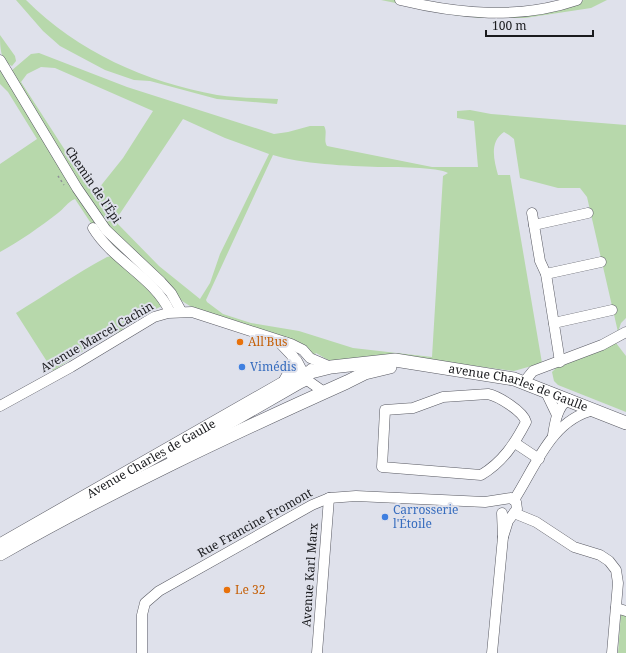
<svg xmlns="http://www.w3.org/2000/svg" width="626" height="653" font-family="'Noto Serif',serif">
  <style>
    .green { fill: #b7d8ab; fill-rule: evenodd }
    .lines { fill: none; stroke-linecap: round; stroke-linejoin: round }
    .minor-casing { stroke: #585962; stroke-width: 11 }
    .major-casing { stroke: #585962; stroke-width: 14 }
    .path { stroke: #8e9097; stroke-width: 1.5; stroke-dasharray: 2 3; stroke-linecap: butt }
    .minor { stroke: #fff; stroke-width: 10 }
    .major { stroke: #fff; stroke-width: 13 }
    .food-dot { fill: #e8710a; stroke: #dfe1eb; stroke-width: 1.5 }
    .shop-dot { fill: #3f7fe0; stroke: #dfe1eb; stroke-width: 1.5 }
    .labels { text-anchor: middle; stroke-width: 4; stroke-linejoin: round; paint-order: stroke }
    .street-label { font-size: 12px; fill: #1a1b1e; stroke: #dfe1eb }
    .food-label { font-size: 12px; fill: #c56008; stroke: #dfe1eb; text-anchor: start }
    .shop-label { font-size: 12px; fill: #366cbe; stroke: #dfe1eb; text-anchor: start }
  </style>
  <rect width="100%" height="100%" fill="#dfe1eb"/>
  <g class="green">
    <path d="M 16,0 L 26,0 C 78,52 146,82 217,95 C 237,98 258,98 278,99 L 277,104 L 217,99 L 150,81 L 134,80 L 105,70 L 60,46 L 43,31 Z"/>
    <path d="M 381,0 L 395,0 L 434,9 L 562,7 L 584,0 L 607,0 L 591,8 L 525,18 L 481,18 L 454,15 Z"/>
    <path d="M 0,35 L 15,56 L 16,61 L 12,66 C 0,62 0,46 0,35 Z"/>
    <path d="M 39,53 L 127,87 L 274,134 L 288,132 L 310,126 L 324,126 C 328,132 323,140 327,146 L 432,167 L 478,167 L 474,121 L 457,118 L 457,111 L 470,110 L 491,114 L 626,125 L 626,318 L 621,323 L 618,332 L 587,197 L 580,188 L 558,188 L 520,178 L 514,139 L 509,135 L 504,132 C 489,142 494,160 498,175 L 510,175 L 542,363 L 514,371 L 436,361 L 328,360 L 316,353 L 314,355 L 190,306 L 182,301 L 99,216 L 11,71 L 31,54 ZM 41,67 L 55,68 L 153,111 L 123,158 L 95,193 L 92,192 L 21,82 L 27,74 ZM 183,119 L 225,138 L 269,154 L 220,254 L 210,283 L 200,299 L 159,266 L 115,221 ZM 273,155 C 300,164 349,166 378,167 C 391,167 439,167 448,173 L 443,176 L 432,357 L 353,348 L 299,331 L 251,323 L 223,314 L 207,302 L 206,300 Z"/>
    <path d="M 0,66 L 75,187 L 161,286 L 168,300 L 98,234 L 75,199 C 67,202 64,209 58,213 C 40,227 20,241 0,252 L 0,164 L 37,139 L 8,92 L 0,84 Z"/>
    <path d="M 112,256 L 138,277 L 162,306 C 155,310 146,312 139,316 C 129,321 122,335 109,334 L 53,371 L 16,313 C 47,294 75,274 107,257 Z"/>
    <path d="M 616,343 L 626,356 L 626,412 L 558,385 L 554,381 L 552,372 L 556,368 Z"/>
    <path d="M 621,612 L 626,613 L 626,653 L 618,653 Z"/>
  </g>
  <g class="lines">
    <g class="minor-casing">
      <g id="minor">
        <path d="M 400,0 C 458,14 519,20 577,0"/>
        <path d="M 0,60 L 77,188 L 106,230 L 161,282 L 171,293 L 181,311"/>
        <path d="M 532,213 L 540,261 L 546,274 L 560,362"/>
        <path d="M 534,225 L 588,213"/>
        <path d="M 93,228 C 113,261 154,277 170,312"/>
        <path d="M 546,274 L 601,262"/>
        <path d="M 554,323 L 612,310"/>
        <path d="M 279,342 L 297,361 L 307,380 L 324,392"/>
        <path d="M 524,382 L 533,371 L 602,345 L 626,332"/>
        <path d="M 282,384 L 292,366 L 293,356"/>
        <path d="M 545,390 L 557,415"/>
        <path d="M 488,394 C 498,396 523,411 526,422 C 515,443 503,462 481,475 L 382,467 L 385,410 L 413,408 L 443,397 Z"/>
        <path d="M 0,406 L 71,367 L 154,317 L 168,313 L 192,312 L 291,344 L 303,350 L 310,358 L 331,367"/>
        <path d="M 553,435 C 555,422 557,408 568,399"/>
        <path d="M 515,443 L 539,459"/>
        <path d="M 172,457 L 301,383 L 307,380 L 311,371 L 311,369"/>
        <path d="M 514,500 C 536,466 551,420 594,410"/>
        <path d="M 514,513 L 536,522 L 574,547 L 600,555 L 609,561 L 616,570 L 618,583 L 612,653"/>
        <path d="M 616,608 L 626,611"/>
        <path d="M 142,653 L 142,615 L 145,603 L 159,591 L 312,505 L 329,498 L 356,496 L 485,502 L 511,498 L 516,502 L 517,509 L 508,521 L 503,537"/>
        <path d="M 317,653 L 329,498"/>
        <path d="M 492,653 L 503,537 L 502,513"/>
      </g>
    </g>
    <g class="major-casing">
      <g id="major">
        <path id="s1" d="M 0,545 L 282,384 L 303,374 L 331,367 L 395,360 L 514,379 L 626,423"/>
        <path d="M 0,554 C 112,490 229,435 347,382 L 365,373 L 390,367"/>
      </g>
    </g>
    <path class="path" d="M 58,176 L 64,185"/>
    <use href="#minor" class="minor"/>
    <use href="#major" class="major"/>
  </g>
  <g class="food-dot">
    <circle cx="240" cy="342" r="4"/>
    <circle cx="227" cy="590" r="4"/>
  </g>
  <g class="shop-dot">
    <circle cx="242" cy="367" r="4"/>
    <circle cx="385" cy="517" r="4"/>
  </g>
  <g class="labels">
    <g class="street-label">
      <text transform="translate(93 185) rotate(56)" y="4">Chemin de l'Épi</text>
      <text transform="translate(97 337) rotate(-30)" y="4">Avenue Marcel Cachin</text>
      <text dy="4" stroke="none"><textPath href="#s1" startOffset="568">avenue Charles de Gaulle</textPath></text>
      <text dy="4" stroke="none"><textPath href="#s1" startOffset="174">Avenue Charles de Gaulle</textPath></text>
      <text transform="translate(255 523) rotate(-29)" y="4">Rue Francine Fromont</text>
      <text transform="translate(310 575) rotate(-86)" y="4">Avenue Karl Marx</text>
    </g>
    <g class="food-label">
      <text x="248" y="346">All'Bus</text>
      <text x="235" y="594">Le 32</text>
    </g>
    <g class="shop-label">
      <text x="250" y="371">Vimédis</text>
      <text x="393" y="514">Carrosserie<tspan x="393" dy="14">l'Étoile</tspan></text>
    </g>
  </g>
  <path d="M486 30v6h107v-6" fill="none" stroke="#1a1b1e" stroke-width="2"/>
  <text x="492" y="30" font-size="12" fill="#1a1b1e" stroke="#dfe1eb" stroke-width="3" paint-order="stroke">100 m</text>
</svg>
